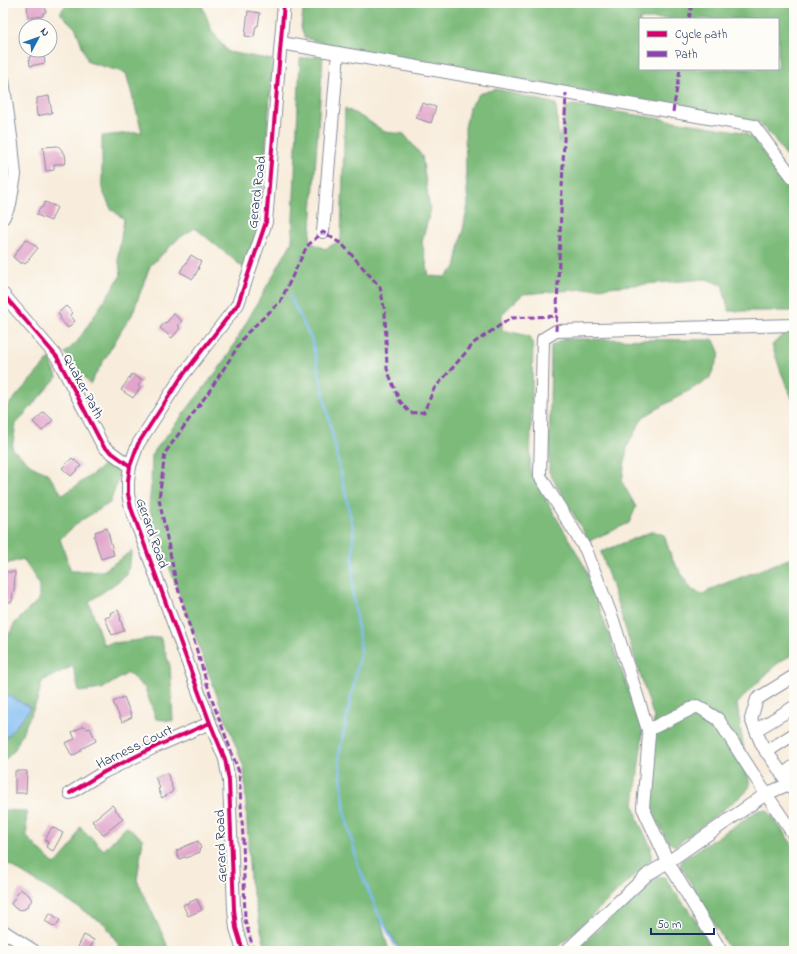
<svg xmlns="http://www.w3.org/2000/svg" width="797" height="954" font-family="'Indie Flower',sans-serif">
  <style>
    .forest { fill: #7dbb7a; stroke: #4c756c; fill-rule: evenodd }
    .water { fill: #80bcf2; stroke: #4e76a8 }
    .lines { fill: none; stroke-linecap: round; stroke-linejoin: round }
    .stream { stroke: #80bcf2; stroke-width: 2.5 }
    .building { fill: #e1a5ca }
    .minor-casing { stroke: #8a8e9d; stroke-width: 14 }
    .minor { stroke: #fff; stroke-width: 12 }
    .quiet { stroke: #8e44ad; stroke-width: 3; stroke-dasharray: 6 3; stroke-linecap: butt }
    .cycleway-casing { stroke: #fdfcf7; stroke-width: 6 }
    .cycleway { stroke: #d6006c; stroke-width: 4 }
    .labels { text-anchor: middle; stroke-width: 4; stroke-linejoin: round; paint-order: stroke }
    .street-label { font-size: 14px; fill: #1b2f5e; stroke: #fdfcf7 }
  </style>
  <rect width="100%" height="100%" fill="#fdfcf7"/>
  <filter id="ink" filterUnits="userSpaceOnUse"><feTurbulence type="fractalNoise" baseFrequency=".025" numOctaves="2"/><feDisplacementMap in="SourceGraphic" scale="8" xChannelSelector="R" yChannelSelector="G"/><feConvolveMatrix kernelMatrix="1 2 1 2 8 2 1 2 1" color-interpolation-filters="sRGB"/></filter>
  <filter id="wash" filterUnits="userSpaceOnUse"><feTurbulence type="fractalNoise" baseFrequency=".012" numOctaves="4" result="noise"/><feDisplacementMap in="SourceGraphic" scale="16" xChannelSelector="R" yChannelSelector="G"/><feGaussianBlur stdDeviation="0.9" result="paint"/><feColorMatrix in="noise" values="0 0 0 0 0 0 0 0 0 0 0 0 0 0 0 0 0 1.4 0 .05"/><feComposite in="paint" operator="in"/></filter>
  <g filter="url(#wash)">
    <rect width="100%" height="100%" fill="#f8eddc"/>
    <g class="forest">
      <path d="M 67,3 L 201,3 L 212,31 L 228,52 L 273,60 L 260,221 L 244,268 L 195,228 L 179,238 L 150,266 L 132,315 L 123,328 L 90,384 L 65,353 L 77,342 L 121,275 L 118,256 L 124,219 L 111,209 L 102,189 L 102,136 L 142,132 L 126,73 L 88,62 L 76,29 L 60,13 Z"/>
      <path d="M 304,3 L 794,3 L 794,162 L 790,162 L 775,140 L 758,122 L 334,46 L 305,38 L 301,27 ZM 640,19 L 778,19 L 778,69 L 640,69 Z"/>
      <path d="M 323,56 L 310,242 L 325,249 L 341,240 L 345,108 L 367,120 L 385,132 L 404,134 L 422,156 L 430,211 L 422,242 L 429,276 L 445,277 L 455,268 L 468,205 L 466,173 L 465,128 L 469,109 L 479,94 L 496,89 L 556,104 L 559,143 L 565,107 L 574,105 L 743,132 L 754,139 L 786,186 L 794,193 L 794,311 L 729,311 L 722,285 L 706,279 L 523,294 L 502,314 L 502,330 L 529,336 L 533,343 L 530,471 L 537,484 L 585,567 L 643,731 L 634,805 L 639,823 L 651,847 L 651,860 L 554,951 L 401,951 L 379,915 L 389,951 L 266,951 L 250,881 L 244,768 L 154,526 L 149,506 L 151,487 L 152,454 L 224,362 L 292,242 L 300,59 Z"/>
      <path d="M 785,333 L 794,333 L 794,403 L 781,372 L 772,345 Z"/>
      <path d="M 563,339 L 714,340 L 720,354 L 709,379 L 643,417 L 627,447 L 622,482 L 636,507 L 629,523 L 589,541 L 549,472 L 551,346 Z"/>
      <path d="M 50,358 L 57,377 L 16,424 L 12,449 L 35,468 L 47,473 L 63,495 L 97,471 L 111,457 L 120,474 L 110,503 L 80,521 L 60,539 L 71,571 L 103,571 L 132,551 L 127,575 L 89,602 L 103,644 L 132,641 L 160,637 L 170,666 L 173,721 L 156,719 L 145,688 L 128,673 L 102,689 L 79,692 L 73,666 L 42,681 L 37,701 L 14,751 L 3,762 L 3,645 L 15,623 L 39,599 L 39,584 L 23,559 L 3,565 L 3,411 Z"/>
      <path d="M 653,531 L 664,535 L 672,559 L 692,590 L 703,594 L 718,586 L 794,557 L 794,654 L 779,662 L 746,694 L 737,704 L 742,738 L 750,786 L 745,793 L 675,846 L 668,842 L 650,806 L 654,718 L 601,552 Z"/>
      <path d="M 3,810 L 26,811 L 27,837 L 55,865 L 73,844 L 80,827 L 104,850 L 126,826 L 143,839 L 137,880 L 165,940 L 169,951 L 118,951 L 120,947 L 105,924 L 3,861 Z"/>
      <path d="M 759,810 L 767,810 L 773,817 L 794,847 L 794,951 L 730,951 L 680,865 L 682,860 Z"/>
      <path d="M 658,877 L 665,877 L 674,891 L 694,917 L 713,951 L 576,951 L 648,881 Z"/>
    </g>
    <path class="water" d="M 3,692 L 31,708 L 3,741 Z"/>
    <g class="lines">
      <path class="stream" d="M 290,296 L 312,341 L 353,528 L 353,595 L 361,650 L 339,755 L 345,814 L 358,865 L 378,913 L 398,951"/>
    </g>
    <g id="blocks">
      <g class="building">
        <path d="M 27,3 L 45,3 L 46,12 L 43,13 L 43,16 L 28,18 Z"/>
        <path d="M 248,11 L 260,13 L 258,26 L 256,26 L 254,37 L 245,36 Z"/>
        <path d="M 33,50 L 43,50 L 45,63 L 30,66 L 29,57 L 31,57 L 31,52 L 33,52 Z"/>
        <path d="M 49,96 L 52,113 L 37,116 L 36,108 L 37,108 L 36,104 L 37,104 L 37,98 Z"/>
        <path d="M 422,103 L 436,107 L 431,123 L 416,118 Z"/>
        <path d="M 58,146 L 62,150 L 62,152 L 65,154 L 66,162 L 64,164 L 54,164 L 54,170 L 46,171 L 43,147 Z"/>
        <path d="M 45,202 L 57,207 L 51,221 L 37,215 L 40,207 L 42,208 Z"/>
        <path d="M 26,239 L 38,248 L 25,264 L 22,262 L 21,264 L 13,257 Z"/>
        <path d="M 191,255 L 201,261 L 198,267 L 199,268 L 193,279 L 180,272 L 184,265 L 185,265 Z"/>
        <path d="M 66,306 L 73,313 L 70,315 L 75,321 L 68,328 L 60,319 L 61,318 L 58,313 Z"/>
        <path d="M 174,314 L 182,321 L 178,326 L 180,328 L 172,338 L 160,328 L 165,322 L 166,323 Z"/>
        <path d="M 132,374 L 142,380 L 138,386 L 140,388 L 133,398 L 121,390 Z"/>
        <path d="M 44,412 L 53,420 L 42,431 L 33,422 Z"/>
        <path d="M 72,458 L 81,466 L 71,476 L 62,468 Z"/>
        <path d="M 107,528 L 114,555 L 101,559 L 94,536 L 96,535 L 95,532 Z"/>
        <path d="M 3,572 L 15,572 L 14,591 L 13,591 L 12,602 L 3,602 Z"/>
        <path d="M 118,610 L 121,618 L 120,618 L 124,631 L 112,635 L 105,618 L 111,616 L 110,613 Z"/>
        <path d="M 124,697 L 132,717 L 122,722 L 113,702 Z"/>
        <path d="M 84,726 L 87,729 L 90,728 L 96,741 L 81,749 L 81,751 L 72,756 L 65,743 L 75,739 L 72,732 Z"/>
        <path d="M 15,771 L 27,771 L 26,793 L 15,793 Z"/>
        <path d="M 167,773 L 172,785 L 171,786 L 173,789 L 172,792 L 162,798 L 158,789 L 160,788 L 155,777 Z"/>
        <path d="M 112,805 L 123,819 L 103,835 L 92,821 Z"/>
        <path d="M 52,827 L 63,833 L 53,851 L 46,847 L 48,842 L 45,840 Z"/>
        <path d="M 198,841 L 201,848 L 199,850 L 200,852 L 186,858 L 185,857 L 179,859 L 176,851 L 182,848 L 181,848 Z"/>
        <path d="M 20,889 L 29,895 L 32,900 L 25,909 L 19,910 L 18,909 L 16,909 L 11,904 Z"/>
        <path d="M 197,899 L 202,910 L 188,916 L 183,905 Z"/>
        <path d="M 50,913 L 60,920 L 55,927 L 45,921 Z"/>
        <path d="M 84,935 L 94,940 L 89,951 L 85,951 L 78,947 Z"/>
      </g>
    </g>
  </g>
  <g filter="url(#ink)">
    <use href="#blocks" fill-opacity="0" stroke="#8a8e9d" stroke-width="1"/>
    <g class="lines">
      <g class="minor-casing">
        <g id="minor">
          <path d="M 281,43 L 754,126 L 794,179"/>
          <path d="M 3,80 L 12,144 L 15,175 L 10,204 L 3,218"/>
          <path d="M 323,232 L 338,53"/>
          <path d="M 3,294 L 57,357 L 101,442 L 104,447 L 130,466"/>
          <path d="M 794,676 L 757,699 L 751,719 L 762,745 L 794,791"/>
          <path d="M 648,730 L 697,706 L 718,719 L 766,794 L 794,835"/>
          <path d="M 756,730 L 794,707"/>
          <path d="M 766,752 L 794,734"/>
          <path d="M 782,775 L 794,766"/>
          <path d="M 70,793 L 104,772 L 159,745 L 210,723"/>
          <path d="M 3,931 L 34,951"/>
          <path d="M 243,951 L 236,928 L 234,909 L 229,781 L 225,759 L 210,723 L 131,508 L 128,494 L 128,481 L 130,466 L 138,444 L 180,379 L 238,304 L 266,222 L 284,3"/>
          <path d="M 566,951 L 648,874 L 668,862 L 766,794 L 789,784"/>
          <path d="M 721,951 L 668,862 L 643,808 L 649,735 L 648,730 L 613,620 L 586,550 L 540,476 L 543,339 L 556,331 L 794,325"/>
        </g>
      </g>
      <use href="#minor" class="minor"/>
      <g class="quiet">
        <path d="M 689,19 L 692,3"/>
        <path d="M 673,112 L 680,69"/>
        <path d="M 556,331 L 566,93"/>
        <path d="M 254,951 L 245,920 L 243,837 L 239,772 L 212,700 L 176,582 L 159,499 L 165,453 L 208,393 L 246,334 L 280,302 L 307,246 L 323,232 L 343,245 L 380,287 L 385,312 L 387,369 L 399,400 L 410,413 L 424,412 L 434,389 L 475,342 L 511,318 L 557,316"/>
      </g>
      <g class="cycleway-casing">
        <g id="cycleway">
          <path d="M 3,294 L 57,357 L 101,442 L 104,447 L 130,466"/>
          <path d="M 70,793 L 104,772 L 159,745 L 210,723"/>
          <path d="M 243,951 L 236,928 L 234,909 L 229,781 L 225,759 L 210,723 L 131,508 L 128,494 L 128,481 L 130,466 L 138,444 L 180,379 L 238,304 L 266,222 L 284,3"/>
        </g>
      </g>
      <use href="#cycleway" class="cycleway"/>
    </g>
  </g>
  <g class="labels">
    <g class="street-label">
      <text transform="translate(256 192) rotate(-83)" y="5">Gerard Road</text>
      <text transform="translate(84 386) rotate(62)" y="5">Quaker Path</text>
      <text transform="translate(153 533) rotate(71)" y="5">Gerard Road</text>
      <text transform="translate(134 746) rotate(-26)" y="5">Harness Court</text>
      <text transform="translate(220 846) rotate(-92)" y="5">Gerard Road</text>
    </g>
  </g>
  <rect width="797" height="954" fill="none" stroke="#fdfcf7" stroke-width="16"/>
  <rect x="639" y="18" width="140" height="52" fill="#fdfcf7" stroke="#a3aaba"/>
  <rect x="647" y="31" width="20" height="6" fill="#d6006c" stroke="#a3aaba"/>
  <text x="675" y="38" font-size="12" fill="#1b2f5e">Cycle path</text>
  <rect x="647" y="51" width="20" height="6" fill="#8e44ad" stroke="#a3aaba"/>
  <text x="675" y="58" font-size="12" fill="#1b2f5e">Path</text>
  <g transform="translate(38 38) rotate(49)"><circle r="19" fill="#fdfcf7" stroke="#a3aaba"/>
  <path d="M0-3L7 15L0 10L-7 15Z" fill="#1f6fb2"/>
  <text y="-6" font-size="11" font-weight="bold" text-anchor="middle" fill="#1b2f5e">N</text>
  </g>
  <path d="M651 928v6h63v-6" fill="none" stroke="#1b2f5e" stroke-width="2"/>
  <text x="657" y="928" font-size="12" fill="#1b2f5e" stroke="#fdfcf7" stroke-width="3" paint-order="stroke">50 m</text>
</svg>
